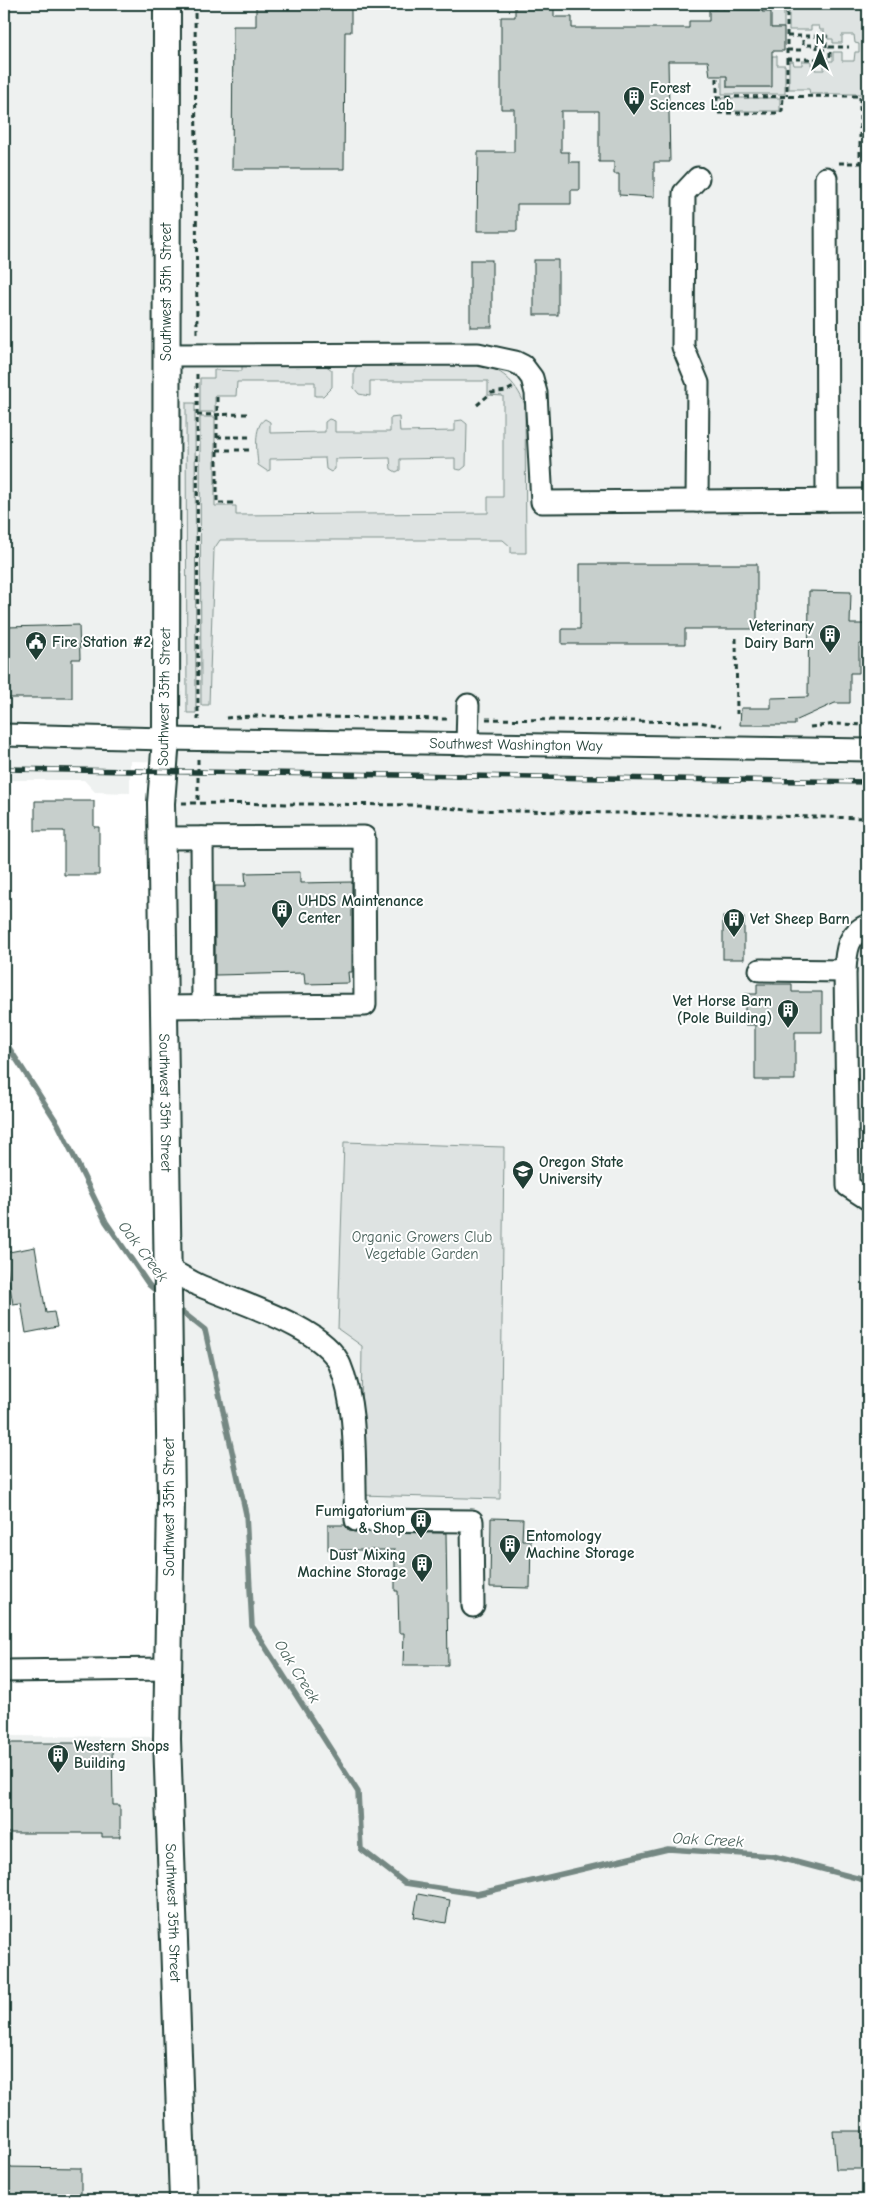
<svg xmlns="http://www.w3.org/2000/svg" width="872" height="2204" font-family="'Comic Neue',sans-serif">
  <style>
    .built { fill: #eef1f0 }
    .green { fill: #dee3e2; stroke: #7e908b }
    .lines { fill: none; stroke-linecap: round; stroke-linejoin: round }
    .stream { stroke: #758883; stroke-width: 5.5 }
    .building { fill: #c7cfcc; stroke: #1f3d34 }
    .minor-casing { stroke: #1f3d34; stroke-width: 25 }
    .major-casing { stroke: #1f3d34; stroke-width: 30 }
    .path { stroke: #1f3d34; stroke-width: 3; stroke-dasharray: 5 4; stroke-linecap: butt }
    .minor { stroke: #fff; stroke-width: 21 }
    .major { stroke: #fff; stroke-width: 26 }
    .rail-casing { stroke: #1f3d34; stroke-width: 5.5 }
    .rail { stroke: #fff; stroke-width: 4; stroke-dasharray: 11; stroke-linecap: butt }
    .labels { text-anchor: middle; stroke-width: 4; stroke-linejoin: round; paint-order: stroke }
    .poi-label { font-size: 15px; font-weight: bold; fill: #1f3d34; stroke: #fff; text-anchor: start }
    .street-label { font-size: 15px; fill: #1f3d34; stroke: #fff }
    .park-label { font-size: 15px; fill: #455e57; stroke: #fff }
    .water-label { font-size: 16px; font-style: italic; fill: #4a625b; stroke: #fff }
  </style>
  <rect width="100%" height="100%" fill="#fff"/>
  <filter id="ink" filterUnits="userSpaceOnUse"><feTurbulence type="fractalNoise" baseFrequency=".02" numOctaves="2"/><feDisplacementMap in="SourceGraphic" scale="10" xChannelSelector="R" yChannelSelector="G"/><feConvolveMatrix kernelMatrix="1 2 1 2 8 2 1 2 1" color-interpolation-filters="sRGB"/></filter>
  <g filter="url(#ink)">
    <path class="built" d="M 4,4 L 868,4 L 868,2200 L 4,2200 L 4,1736 L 182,1737 L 181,1388 L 173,762 L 130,761 L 130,793 L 95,792 L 84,780 L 4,780 Z"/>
    <g class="green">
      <path d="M 723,6 L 784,6 L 784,28 L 771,28 L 762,10 L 723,12 Z"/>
      <path d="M 789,6 L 868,6 L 868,102 L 867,94 L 810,94 L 809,89 L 789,89 L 789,61 L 793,61 L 794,65 L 802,65 L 802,61 L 811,61 L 811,65 L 815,65 L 815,70 L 824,70 L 824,65 L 828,65 L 828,61 L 833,61 L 833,52 L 842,52 L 842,61 L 854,61 L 855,52 L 859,52 L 859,44 L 855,43 L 854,35 L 842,35 L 842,43 L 833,43 L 833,39 L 828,39 L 828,35 L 824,35 L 824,30 L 820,30 L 819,26 L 811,26 L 811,30 L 789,30 Z"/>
      <path d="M 772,56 L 777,56 L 777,65 L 785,65 L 785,94 L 722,94 L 722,66 L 727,66 L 727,87 L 771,87 Z"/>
      <path d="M 721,98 L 780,98 L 780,111 L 722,111 Z"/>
      <path d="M 862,106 L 868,106 L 868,161 L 863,161 Z"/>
      <path d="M 242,364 L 325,365 L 332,370 L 332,387 L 323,396 L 315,396 L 315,382 L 237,382 L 236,396 L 215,396 L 215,412 L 200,412 L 200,378 L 214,378 L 214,370 L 242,371 Z"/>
      <path d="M 477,364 C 502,369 515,381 525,405 L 526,553 L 511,553 L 511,547 L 503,540 L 220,540 L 214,549 L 209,705 L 201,705 L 200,417 L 215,417 L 215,506 L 236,506 L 236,515 L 488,513 L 488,497 L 503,497 L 503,396 L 488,395 L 488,381 L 370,381 L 370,396 L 359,394 L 354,388 L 354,370 L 358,365 Z"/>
      <path d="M 186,403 L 195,403 L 196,713 L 187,713 Z"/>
      <path d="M 399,417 L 400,432 L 455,431 L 455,421 L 462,420 L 467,424 L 466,466 L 461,470 L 455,469 L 455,458 L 400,459 L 400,470 L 396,472 L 391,469 L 390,458 L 335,459 L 335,469 L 331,472 L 326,469 L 325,458 L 270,459 L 270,470 L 267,471 L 258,465 C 257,453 253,426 265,419 L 270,422 L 270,433 L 325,432 L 325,422 L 329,419 L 335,421 L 335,432 L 390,432 L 390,418 Z"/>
      <path d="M 344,1142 L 504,1147 L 500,1499 L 360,1495 L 362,1346 L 338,1329 Z"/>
    </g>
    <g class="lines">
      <g class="stream">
        <path d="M 4,1040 L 58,1124 L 106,1222 L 149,1285 L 161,1295"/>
        <path d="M 176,1307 L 205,1330 L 246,1514 L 252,1626 L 358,1792 L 361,1849 L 405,1883 L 477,1894 L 668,1849 L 773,1856 L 868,1881"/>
      </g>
    </g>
    <g class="building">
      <path d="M 276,4 L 351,4 L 351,32 L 345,32 L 344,169 L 232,169 L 233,26 L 256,26 L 256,6 L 276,6 Z"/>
      <path d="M 515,5 L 554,5 L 554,17 L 572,17 L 572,28 L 689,28 L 689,21 L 709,21 L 709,10 L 762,10 L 762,12 L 771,12 L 771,28 L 784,28 L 784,51 L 772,51 L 772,87 L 727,87 L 727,76 L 710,76 L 708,61 L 668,61 L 670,162 L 654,162 L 654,197 L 619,195 L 619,174 L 614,174 L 614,162 L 599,162 L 599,111 L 561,111 L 561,152 L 569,152 L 569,162 L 580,162 L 580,190 L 571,190 L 571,204 L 517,204 L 517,231 L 477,231 L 478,152 L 514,152 L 514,109 L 501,109 L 501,17 L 515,17 Z"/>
      <rect x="470" y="260" width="22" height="67"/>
      <rect x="534" y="260" width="24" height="55"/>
      <path d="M 580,564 L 757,564 L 757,629 L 685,629 L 685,644 L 562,644 L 562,629 L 580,629 Z"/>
      <path d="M 809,591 L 851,592 L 850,624 L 868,624 L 868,644 L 859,644 L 859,673 L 850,673 L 850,703 L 835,703 L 795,721 L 795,725 L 740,725 L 741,708 L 771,708 L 771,698 L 808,697 Z"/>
      <path d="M 79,625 L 80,659 L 72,659 L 72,698 L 4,698 L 4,655 L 7,655 L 7,627 Z"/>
      <path d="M 35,801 L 94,801 L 94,827 L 99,827 L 99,875 L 64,875 L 64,831 L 35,831 Z"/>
      <path d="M 300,872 L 300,883 L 352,882 L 352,972 L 348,972 L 349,983 L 305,984 L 304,973 L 215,975 L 215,886 L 246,886 L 245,873 Z"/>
      <rect x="723" y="917" width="21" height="42"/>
      <path d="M 757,984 L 792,984 L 792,992 L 822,992 L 822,1032 L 795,1032 L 795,1080 L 755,1080 L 755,1025 L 745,1025 L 745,994 L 757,994 Z"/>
      <path d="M 35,1247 L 46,1313 L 54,1312 L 57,1327 L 26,1333 L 21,1303 L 13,1304 L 4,1253 Z"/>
      <path d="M 491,1518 L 523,1519 L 522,1540 L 531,1540 L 530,1588 L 490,1587 Z"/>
      <path d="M 328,1525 L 345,1525 L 349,1531 L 356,1532 L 446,1533 L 448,1665 L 403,1665 L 404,1633 L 399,1633 L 398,1591 L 395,1591 L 395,1550 L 328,1550 Z"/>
      <path d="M 4,1743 L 112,1743 L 113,1805 L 120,1805 L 120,1837 L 102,1837 L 102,1833 L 4,1833 Z"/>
      <path d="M 418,1894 L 450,1900 L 446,1923 L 414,1917 Z"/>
      <path d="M 833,2131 L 868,2131 L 868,2169 L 836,2169 Z"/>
      <path d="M 4,2167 L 81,2168 L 81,2200 L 4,2200 Z"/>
    </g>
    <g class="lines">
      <g class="minor-casing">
        <g id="minor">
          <path d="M 826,178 L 827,500"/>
          <path d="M 165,355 L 478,354 L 515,362 L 523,366 L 532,378 L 536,393 L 542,502 L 868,500"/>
          <path d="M 697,501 L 698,383 L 683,347 L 684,193 L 698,178"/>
          <path id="s1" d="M 4,735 L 166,739 L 868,750"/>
          <path d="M 467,744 L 468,705"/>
          <path d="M 162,838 L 364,837 L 365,1005 L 163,1007"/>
          <path d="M 202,838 L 203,1007"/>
          <path d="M 868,925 C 847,934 846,952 845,971 L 848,1186 L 868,1199"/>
          <path d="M 760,970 L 845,971"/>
          <path d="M 166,1268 C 176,1273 186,1279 196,1284 C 233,1301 325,1327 340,1365 C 359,1410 353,1472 356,1520 L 472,1521 L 473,1606"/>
          <path d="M 4,1671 L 168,1669"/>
        </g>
      </g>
      <g class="major-casing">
        <g id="major">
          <path id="s2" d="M 167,4 L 166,739 L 161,803 L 171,1500 L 167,1739 L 183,2200"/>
        </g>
      </g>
      <g class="path">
        <path d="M 195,4 L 197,335"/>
        <path d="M 715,4 L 715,10"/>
        <path d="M 787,4 L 787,96"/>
        <path d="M 842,4 L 868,4"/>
        <path d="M 787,36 L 826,36 L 826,50 L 817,50 L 817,45 L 803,45 L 803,36"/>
        <path d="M 829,47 L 849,47"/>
        <path d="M 787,50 L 804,50"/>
        <path d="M 787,59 L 830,59 L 830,47"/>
        <path d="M 717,78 L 717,113 L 780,113 L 782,111 L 783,97"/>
        <path d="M 717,97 L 860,96 L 860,163"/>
        <path d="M 860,103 L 868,103"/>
        <path d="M 839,163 L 868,163"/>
        <path d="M 197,374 L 198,720"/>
        <path d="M 217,397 L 217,503 L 234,503"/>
        <path d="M 477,405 L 491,393 L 506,391 L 516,386"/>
        <path d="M 197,415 L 248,414"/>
        <path d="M 217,437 L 249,437"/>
        <path d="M 217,450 L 249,450"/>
        <path d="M 736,638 L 737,714"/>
        <path d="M 226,718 L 252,716 L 450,719"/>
        <path d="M 486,719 L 699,722 L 722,726"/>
        <path d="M 810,727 L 836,724 L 868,725"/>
        <path d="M 198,759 L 198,803"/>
        <path d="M 182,803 L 419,805 L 467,810 L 868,818"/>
      </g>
      <use href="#minor" class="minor"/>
      <use href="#major" class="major"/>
      <g class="rail-casing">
        <path id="rail" d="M 4,769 L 868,782"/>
      </g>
      <use href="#rail" class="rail"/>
    </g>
  </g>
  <defs>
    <g id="building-pin" transform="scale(1.125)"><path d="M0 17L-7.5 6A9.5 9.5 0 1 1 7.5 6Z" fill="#1f3d34" stroke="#fff"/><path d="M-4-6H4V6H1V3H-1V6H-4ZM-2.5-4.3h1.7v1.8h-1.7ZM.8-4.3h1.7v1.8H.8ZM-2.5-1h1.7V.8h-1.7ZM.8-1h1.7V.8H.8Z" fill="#fff"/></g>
    <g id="civic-pin" transform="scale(1.125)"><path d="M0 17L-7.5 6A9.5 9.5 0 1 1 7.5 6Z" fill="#1f3d34" stroke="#fff"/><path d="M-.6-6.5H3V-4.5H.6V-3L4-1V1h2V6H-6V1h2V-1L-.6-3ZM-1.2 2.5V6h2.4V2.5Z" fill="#fff"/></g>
    <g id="university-pin" transform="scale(1.125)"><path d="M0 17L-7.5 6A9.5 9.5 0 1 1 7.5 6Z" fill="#1f3d34" stroke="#fff"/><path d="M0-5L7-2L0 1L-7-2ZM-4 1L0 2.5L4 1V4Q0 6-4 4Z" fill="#fff"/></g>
  </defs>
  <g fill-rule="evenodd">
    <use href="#building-pin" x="634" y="97"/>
    <use href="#building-pin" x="830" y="635"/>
    <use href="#civic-pin" x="36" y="642"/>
    <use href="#building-pin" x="282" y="910"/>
    <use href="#building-pin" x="734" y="919"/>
    <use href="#building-pin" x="788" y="1010"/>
    <use href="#university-pin" x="523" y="1171"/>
    <use href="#building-pin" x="421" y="1520"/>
    <use href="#building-pin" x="510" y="1545"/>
    <use href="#building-pin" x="422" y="1564"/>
    <use href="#building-pin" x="58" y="1755"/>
  </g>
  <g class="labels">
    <g class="poi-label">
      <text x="650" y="93">Forest<tspan x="650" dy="17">Sciences Lab</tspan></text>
      <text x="814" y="631" text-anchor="end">Veterinary<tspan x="814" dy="17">Dairy Barn</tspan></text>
      <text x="52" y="647">Fire Station #2</text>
      <text x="298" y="906">UHDS Maintenance<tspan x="298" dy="17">Center</tspan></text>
      <text x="750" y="924">Vet Sheep Barn</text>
      <text x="772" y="1006" text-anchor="end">Vet Horse Barn<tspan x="772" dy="17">(Pole Building)</tspan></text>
      <text x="539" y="1167">Oregon State<tspan x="539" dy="17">University</tspan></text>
      <text x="405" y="1516" text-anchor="end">Fumigatorium<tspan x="405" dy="17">&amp; Shop</tspan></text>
      <text x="526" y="1541">Entomology<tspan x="526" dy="17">Machine Storage</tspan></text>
      <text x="406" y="1560" text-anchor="end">Dust Mixing<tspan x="406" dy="17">Machine Storage</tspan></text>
      <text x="74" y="1751">Western Shops<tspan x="74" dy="17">Building</tspan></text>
    </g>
    <g class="street-label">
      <text transform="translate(166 292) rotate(-90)" y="5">Southwest 35th Street</text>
      <text transform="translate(164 697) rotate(-89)" y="5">Southwest 35th Street</text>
      <text dy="5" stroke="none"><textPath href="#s1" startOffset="512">Southwest Washington Way</textPath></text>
      <text dy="5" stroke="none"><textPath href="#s2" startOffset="1099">Southwest 35th Street</textPath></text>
      <text transform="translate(169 1507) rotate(-90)" y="5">Southwest 35th Street</text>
      <text dy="5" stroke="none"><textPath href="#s2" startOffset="1909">Southwest 35th Street</textPath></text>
    </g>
    <g class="park-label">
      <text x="422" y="1242">Organic Growers Club<tspan x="422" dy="17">Vegetable Garden</tspan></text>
    </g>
    <g class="water-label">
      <text transform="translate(144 1251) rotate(53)" y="6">Oak Creek</text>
      <text transform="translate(298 1671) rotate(58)" y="6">Oak Creek</text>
      <text transform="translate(708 1839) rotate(3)" y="6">Oak Creek</text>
    </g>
  </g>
  <rect width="872" height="2204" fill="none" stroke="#fff" stroke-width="20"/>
  <rect x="10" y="10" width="852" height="2184" fill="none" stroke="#1f3d34" stroke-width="2" filter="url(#ink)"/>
  <g transform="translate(820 52)" stroke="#ffffff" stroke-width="4" paint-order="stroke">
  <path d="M0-4L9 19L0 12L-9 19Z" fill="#1f3d34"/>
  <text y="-8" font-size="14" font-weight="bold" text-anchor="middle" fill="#1f3d34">N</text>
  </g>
</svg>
